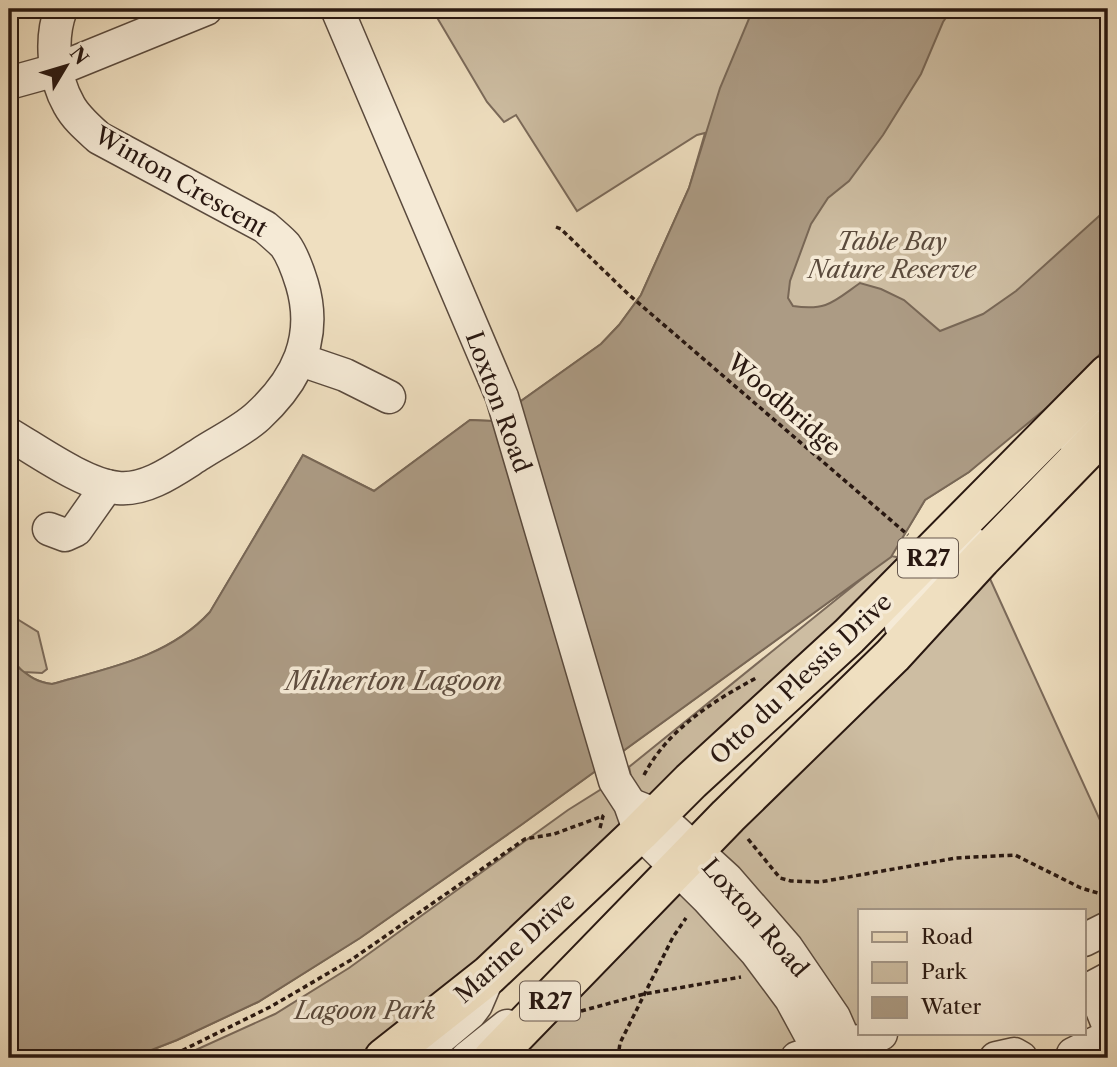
<svg xmlns="http://www.w3.org/2000/svg" width="1117" height="1067" font-family="'Libre Caslon Text',serif">
  <style>
    .green { fill: #cdbda2; stroke: #7b6a5a; stroke-width: 2 }
    .water { fill: #ac9b84; stroke: #786756; stroke-width: 2 }
    .lines { fill: none; stroke-linecap: round; stroke-linejoin: round }
    .minor-casing { stroke: #5a4a3d; stroke-width: 35 }
    .major-casing { stroke: #291811; stroke-width: 42 }
    .path { stroke: #291811; stroke-width: 3.5; stroke-dasharray: 5 3.5; stroke-linecap: butt }
    .minor { stroke: #f5ead6; stroke-width: 32 }
    .major { stroke: #efdfc0; stroke-width: 38 }
    .labels { text-anchor: middle; stroke-width: 7; stroke-linejoin: round; paint-order: stroke }
    .shield { fill: #f5ead6; stroke: #66574c; stroke-width: 2 }
    .shield-label { font-size: 23px; font-weight: bold; fill: #291811 }
    .street-label { font-size: 24px; fill: #291811; stroke: #f5ead6 }
    .park-label { font-size: 24px; font-style: italic; fill: #5a4a3c; stroke: #f5ead6 }
    .water-label { font-size: 26px; font-style: italic; fill: #5d4c3f; stroke: #f5ead6 }
  </style>
  <rect width="100%" height="100%" fill="#efdfc0"/>
  <filter id="stains"><feTurbulence type="fractalNoise" baseFrequency=".00286" numOctaves="4"/><feColorMatrix values="0 0 0 0 .2 0 0 0 0 .09 0 0 0 0 .02 0 0 0 .5 -.17"/></filter>
  <radialGradient id="worn" r=".72"><stop offset=".6" stop-color="#630" stop-opacity="0"/><stop offset="1" stop-color="#630" stop-opacity=".3"/></radialGradient>
  <g class="green">
    <path d="M 432,9 L 1108,9 L 1108,346 L 969,472 L 925,500 L 891,556 L 902,558 L 656,813 L 634,791 L 629,767 L 874,569 L 521,825 L 360,938 L 258,1002 L 177,1040 L 131,1058 L 9,1058 L 9,661 C 25,671 30,681 52,684 C 109,668 169,657 210,612 L 303,455 L 374,491 L 470,420 L 493,421 L 601,344 L 619,325 L 641,295 L 689,188 L 705,133 L 697,135 L 577,211 L 516,115 L 504,122 L 487,102 Z"/>
    <path d="M 981,559 L 1104,829 L 1108,830 L 1108,928 L 1084,940 L 1084,911 L 860,911 L 860,1034 L 881,1034 L 867,1040 L 844,1043 C 813,969 754,904 696,850 L 893,655 Z"/>
    <path d="M 9,614 L 38,632 L 47,669 L 42,673 L 23,672 L 9,656 Z"/>
    <path d="M 608,785 L 631,831 L 378,1058 L 178,1058 L 275,1014 L 349,968 L 568,810 Z"/>
    <path d="M 677,870 L 808,1028 L 797,1058 L 493,1058 Z"/>
  </g>
  <path class="water" d="M 753,9 L 952,9 L 943,22 L 921,74 L 883,135 L 849,181 L 828,198 L 811,224 L 790,281 L 788,298 L 793,306 C 827,311 833,302 860,283 L 881,289 L 904,300 L 940,331 L 983,314 L 1016,291 L 1108,208 L 1108,346 L 1050,405 L 969,472 L 925,500 L 891,557 L 521,825 L 360,938 L 258,1002 L 177,1040 L 131,1058 L 9,1058 L 9,661 C 25,671 30,681 52,684 C 109,668 169,657 210,612 L 303,455 L 374,491 L 470,420 L 493,421 L 601,344 L 619,325 L 641,295 L 689,188 L 720,88 Z"/>
  <g class="lines">
    <g class="minor-casing">
      <g id="minor">
        <path d="M 337,9 L 502,397 L 615,781 L 630,804 L 640,832 L 707,898 L 756,952 L 791,999 L 823,1058"/>
        <path d="M 9,83 L 56,70 L 206,9"/>
        <path d="M 301,360 L 345,375 L 389,397"/>
        <path d="M 9,434 C 38,451 85,485 118,488 C 147,491 176,469 200,454 C 218,442 242,431 258,416 C 297,380 318,338 302,284 C 298,271 293,256 285,245 C 279,239 272,233 265,227 L 99,138 C 88,128 76,118 69,105 C 53,77 50,38 61,9"/>
        <path d="M 1074,439 L 1108,404"/>
        <path d="M 49,529 L 65,535 L 76,530 L 107,486"/>
        <path d="M 901,626 L 928,587 L 972,543"/>
        <path d="M 634,806 L 657,815 L 727,879 L 787,948 L 834,1017 L 852,1058"/>
        <path d="M 1084,940 L 1108,928"/>
        <path d="M 1108,979 L 1093,987 L 1108,1025"/>
        <path d="M 1073,1054 L 1108,1037"/>
        <path d="M 416,1058 L 470,1013 L 476,1005 L 485,984"/>
        <path d="M 467,1058 L 507,1026"/>
        <path d="M 797,1058 L 844,1043 L 867,1040 L 881,1034"/>
        <path d="M 996,1058 L 1014,1054 L 1021,1058"/>
      </g>
    </g>
    <g class="major-casing">
      <g id="major">
        <path d="M 384,1058 L 489,975 L 640,832 L 691,781 L 849,636 L 1108,374"/>
        <path d="M 493,1058 L 728,816 L 893,655 L 981,559 L 1108,428"/>
      </g>
    </g>
    <g class="path">
      <path d="M 556,227 L 561,229 L 628,294 L 908,535"/>
      <path d="M 644,775 C 668,729 713,701 758,677"/>
      <path d="M 600,828 L 603,816 L 606,813"/>
      <path d="M 748,839 L 780,878 L 791,881 L 820,882 L 956,858 L 1015,855 L 1081,888 L 1108,896"/>
      <path d="M 581,1011 L 644,994 L 741,977"/>
      <path d="M 167,1058 L 270,1007 L 351,960 L 525,839 L 554,834 L 603,816"/>
      <path d="M 618,1058 L 620,1043 L 673,937 L 686,918"/>
    </g>
    <use href="#minor" class="minor"/>
    <use href="#major" class="major"/>
  </g>
  <g class="labels">
    <g class="shield">
      <rect x="898" y="538.5" width="60" height="39" rx="5"/>
      <rect x="520" y="981.5" width="60" height="39" rx="5"/>
    </g>
    <g class="shield-label">
      <text x="928" y="566">R27</text>
      <text x="550" y="1009">R27</text>
    </g>
    <g class="street-label">
      <text transform="translate(181 182) rotate(30)" y="8">Winton Crescent</text>
      <text transform="translate(498 402) rotate(70)" y="8">Loxton Road</text>
      <text transform="translate(784 405) rotate(41)" y="8">Woodbridge</text>
      <text transform="translate(801 679) rotate(-43)" y="8">Otto du Plessis Drive</text>
      <text transform="translate(755 918) rotate(49)" y="8">Loxton Road</text>
      <text transform="translate(515 948) rotate(-42)" y="8">Marine Drive</text>
    </g>
    <g class="park-label">
      <text x="892" y="250">Table Bay<tspan x="892" dy="28">Nature Reserve</tspan></text>
      <text x="365" y="1019">Lagoon Park</text>
    </g>
    <g class="water-label">
      <text x="394" y="690">Milnerton Lagoon</text>
    </g>
  </g>
  <rect width="1117" height="1067" fill="none" stroke="#efdfc0" stroke-width="35"/>
  <rect x="10" y="10" width="1096" height="1046" fill="none" stroke="#291811" stroke-width="3.5"/>
  <rect x="18" y="18" width="1082" height="1032" fill="none" stroke="#291811" stroke-width="2"/>
  <rect x="858" y="909" width="228" height="126" fill="#f5ead6" stroke="#a39687" stroke-width="2"/>
  <rect x="872" y="932" width="35" height="10" fill="#efdfc0" stroke="#a39687" stroke-width="2"/>
  <text x="921" y="944" font-size="21" fill="#291811">Road</text>
  <rect x="872" y="962" width="35" height="21" fill="#cdbda2" stroke="#a39687" stroke-width="2"/>
  <text x="921" y="979" font-size="21" fill="#291811">Park</text>
  <rect x="872" y="997" width="35" height="21" fill="#ac9b84" stroke="#a39687" stroke-width="2"/>
  <text x="921" y="1014" font-size="21" fill="#291811">Water</text>
  <g transform="translate(66 66) rotate(52)" stroke="#f5ead6" stroke-width="5" paint-order="stroke">
  <path d="M0-5L12 26L0 18L-12 26Z" fill="#291811"/>
  <text y="-10" font-size="19" font-weight="bold" text-anchor="middle" fill="#291811">N</text>
  </g>
  <rect width="100%" height="100%" filter="url(#stains)"/>
  <rect width="100%" height="100%" fill="url(#worn)"/>
</svg>
